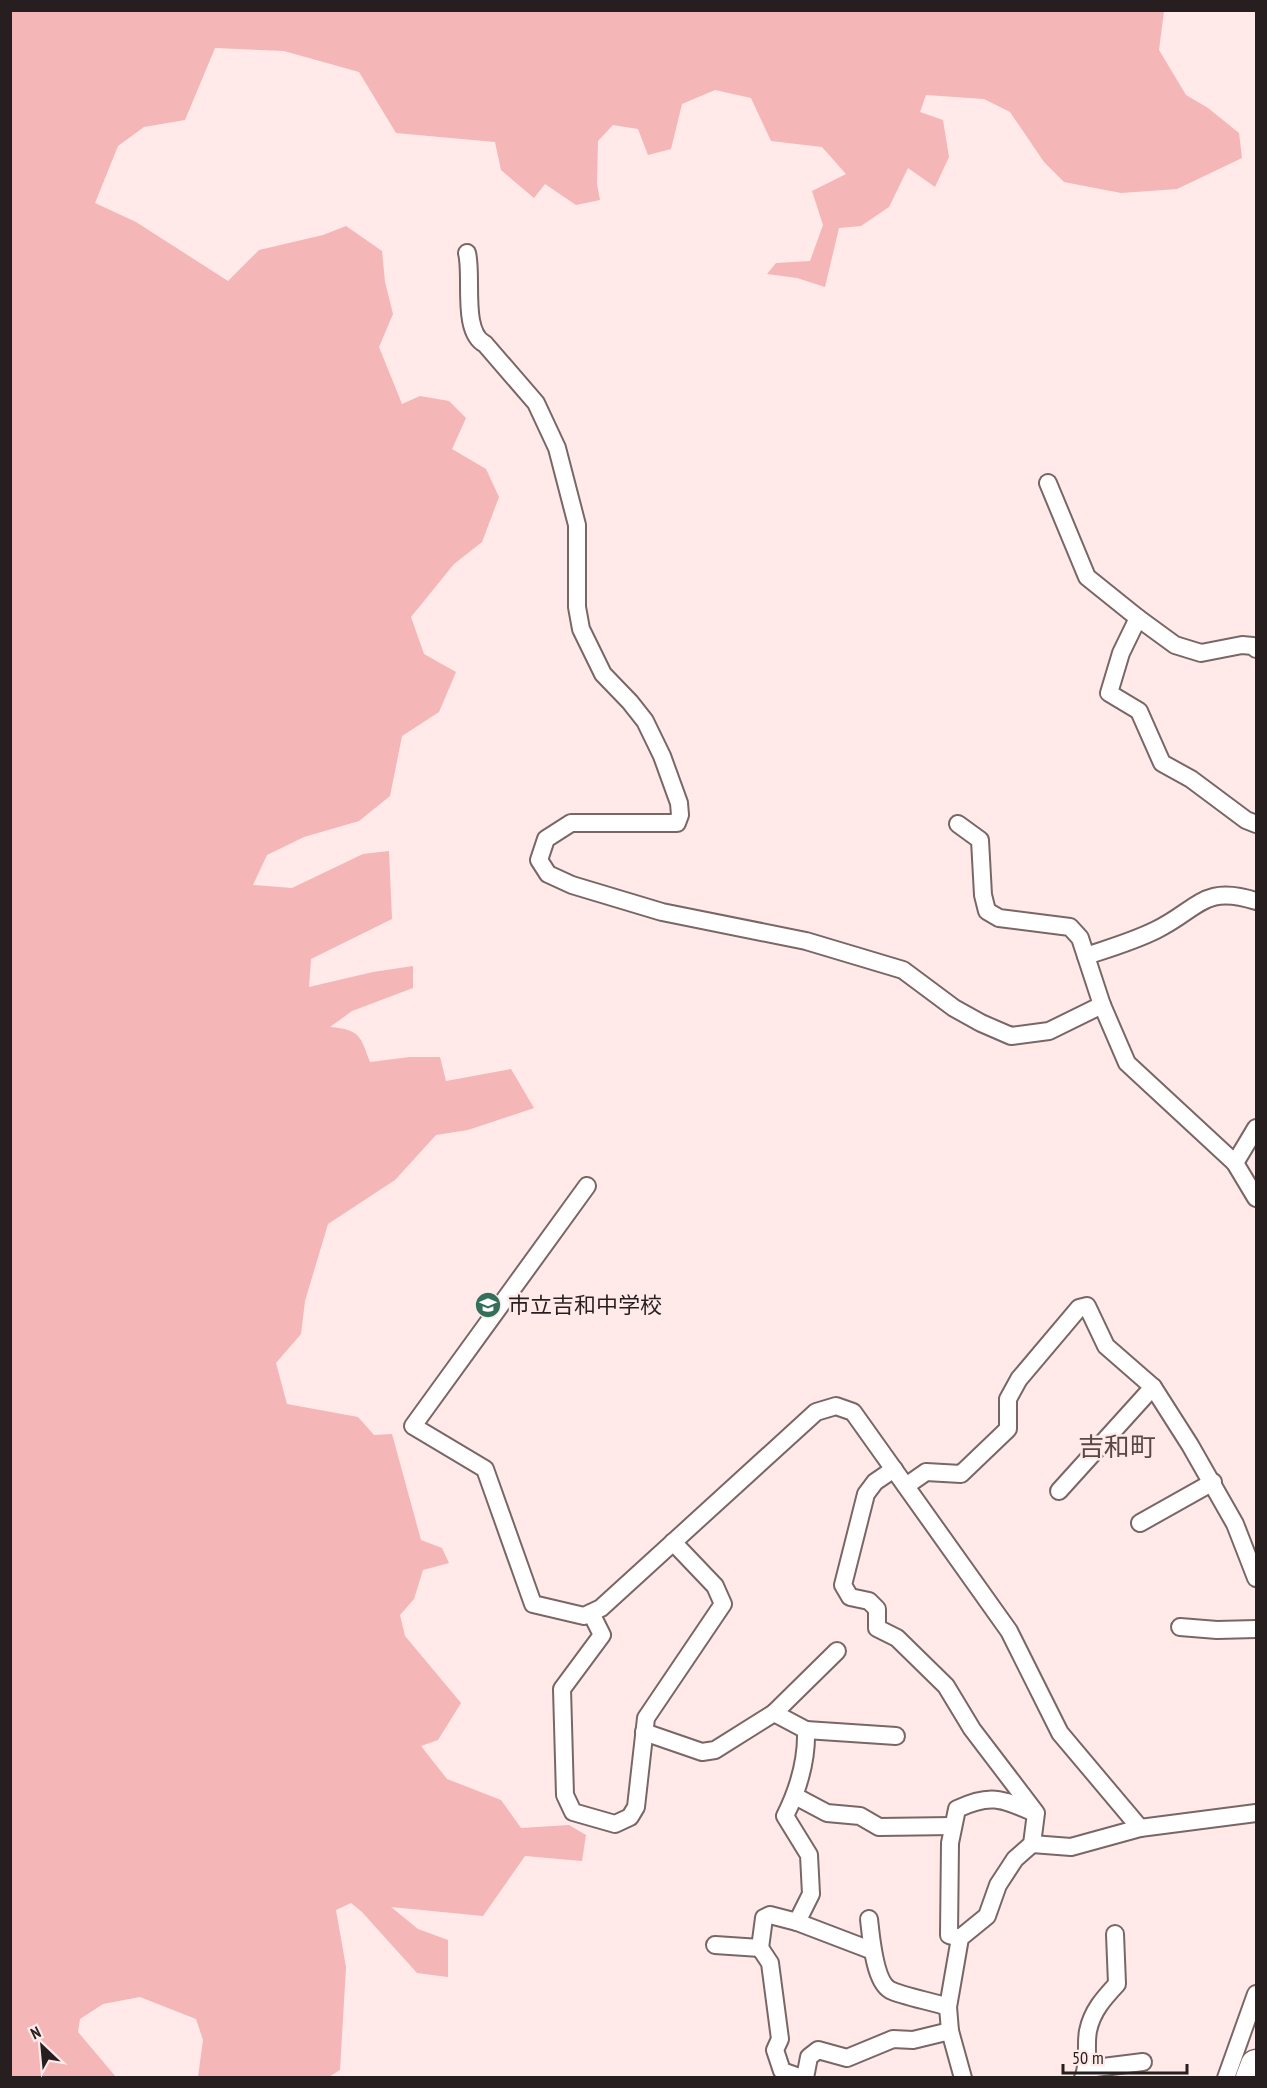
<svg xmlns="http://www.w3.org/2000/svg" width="1267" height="2088" font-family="'PT Sans Narrow','Noto Sans JP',sans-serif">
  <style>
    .green { fill: #f4b6b7 }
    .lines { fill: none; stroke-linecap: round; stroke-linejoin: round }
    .minor-casing { stroke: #796666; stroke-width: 20 }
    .motorway-casing { stroke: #796666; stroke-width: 33 }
    .minor { stroke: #fff; stroke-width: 16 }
    .motorway { stroke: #fff; stroke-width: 30 }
    .labels { text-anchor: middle; stroke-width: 5; stroke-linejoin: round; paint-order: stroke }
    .poi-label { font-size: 22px; fill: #271f1f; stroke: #ffe9e9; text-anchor: start }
    .quarter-label { font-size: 26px; fill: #594848; stroke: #ffe9e9 }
  </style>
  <rect width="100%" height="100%" fill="#ffe9e9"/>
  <path class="green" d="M 11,10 L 1164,11 L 1159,50 L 1186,95 L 1208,108 L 1239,133 L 1242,158 L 1177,189 L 1121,193 L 1064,182 L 1044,162 L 1010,112 L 984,99 L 926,95 L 920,112 L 943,120 L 949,157 L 935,187 L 908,168 L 889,207 L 861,226 L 839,228 L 825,287 L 797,278 L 767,274 L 776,263 L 810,261 L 823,225 L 812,191 L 846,174 L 822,147 L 771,141 L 751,98 L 715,90 L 682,104 L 671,149 L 648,155 L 638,129 L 613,125 L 598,141 L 597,184 L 600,200 L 576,205 L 545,184 L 534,198 L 501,170 L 495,142 L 396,133 L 359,72 L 284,51 L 215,48 L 185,120 L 144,127 L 118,146 L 95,203 L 136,222 L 228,281 L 259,250 L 323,235 L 346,226 L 382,251 L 385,282 L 393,314 L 379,347 L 402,404 L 420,396 L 449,401 L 466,418 L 452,449 L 486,469 L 499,497 L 482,542 L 454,564 L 411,617 L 424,654 L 456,672 L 439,712 L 402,736 L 390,796 L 359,821 L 304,837 L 267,855 L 253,885 L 292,888 L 363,854 L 389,851 L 392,919 L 311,959 L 309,987 L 373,972 L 413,966 L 413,988 L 352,1011 L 330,1027 C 361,1030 360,1036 370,1062 L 410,1057 L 440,1057 L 446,1081 L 511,1069 L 534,1108 L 468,1130 L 436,1135 L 395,1180 L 328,1224 L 305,1301 L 301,1334 L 276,1363 L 287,1404 L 358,1417 L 374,1435 L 392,1434 L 421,1540 L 442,1548 L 449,1563 L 423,1570 L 414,1599 L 400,1615 L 405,1636 L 461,1703 L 438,1740 L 421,1746 L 447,1779 L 501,1800 L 521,1828 L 569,1825 L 586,1835 L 582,1861 L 525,1856 L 483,1916 L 391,1907 L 418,1929 L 448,1940 L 448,1977 L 417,1973 L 362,1912 L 351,1903 L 336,1910 L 346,1967 L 340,2070 L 329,2077 L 198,2077 L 203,2040 L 196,2019 L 140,1997 L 103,2004 L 80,2019 L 78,2032 L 116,2077 L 11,2077 Z"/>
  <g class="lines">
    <g class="minor-casing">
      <g id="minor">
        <path d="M 467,253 C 473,276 461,332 485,344 L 536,403 L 557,448 L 577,525 L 577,607 L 581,629 L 603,674 L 630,702 L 645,721 L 662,756 L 679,803 L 680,815 L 677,823 L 571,823 L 546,839 L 539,860 L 548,874 L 572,885 L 662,912 L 806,941 L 903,970 L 954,1008 L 981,1023 L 1011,1036 L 1049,1031 L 1102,1005"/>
        <path d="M 1048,483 L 1087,577 L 1138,618 L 1175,645 L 1201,653 L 1242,645 L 1253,646 L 1256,649"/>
        <path d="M 1138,618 L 1121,653 L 1109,693 L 1139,711 L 1162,763 L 1191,779 L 1246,820 L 1256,824"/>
        <path d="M 958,824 L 980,840 L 983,895 L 987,911 L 999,918 L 1070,927 L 1080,938 L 1102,1005 L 1127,1063 L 1235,1163 L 1256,1198"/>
        <path d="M 1086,956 C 1110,948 1134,941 1156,930 C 1199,909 1203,884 1256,901"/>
        <path d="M 1235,1163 L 1256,1128"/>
        <path d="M 587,1186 L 413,1426 L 485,1469 L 533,1604 L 584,1616 L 601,1608 L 816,1412 L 836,1406 L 853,1412 L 1009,1631 L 1060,1733 L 1140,1828"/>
        <path d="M 894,1469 L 875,1482 L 866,1494 L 843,1585 L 850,1597 L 869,1601 L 877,1609 L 877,1628 L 897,1638 L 946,1686 L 972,1729 L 1036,1813 L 1032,1844 L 1015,1859 L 998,1885 L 987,1916 L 960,1938 L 948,2007 L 950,2031 L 963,2078"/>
        <path d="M 906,1486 L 926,1472 L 961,1474 L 1008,1429 L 1008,1399 L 1019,1379 L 1079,1308 L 1087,1306 L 1106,1346 L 1153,1387 L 1190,1445 L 1235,1524 L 1256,1578"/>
        <path d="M 1059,1491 L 1153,1387"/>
        <path d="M 1140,1523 L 1213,1482"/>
        <path d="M 591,1613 L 602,1635 L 562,1689 L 565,1795 L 573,1812 L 615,1824 L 630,1817 L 636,1807 L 646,1718 L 723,1604 L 715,1586 L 673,1542"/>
        <path d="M 1180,1627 L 1217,1630 L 1256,1629"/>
        <path d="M 774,1713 L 837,1651"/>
        <path d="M 806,1730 L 896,1736"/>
        <path d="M 644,1732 L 702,1752 L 715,1750 L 774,1713 L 806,1730 C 807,1760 798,1790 785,1816 L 809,1855 L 811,1894 L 797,1922"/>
        <path d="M 795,1796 L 827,1813 L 860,1816 L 879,1827 L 953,1826"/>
        <path d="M 1032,1844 L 1071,1847 L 1140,1828 L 1256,1813"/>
        <path d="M 869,1919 C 871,1936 874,1981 890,1990 C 902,1996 934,2002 948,2007"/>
        <path d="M 960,1938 L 949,1935 L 950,1843 L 957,1809 C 991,1793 1002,1799 1035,1813"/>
        <path d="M 715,1945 L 760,1948 L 764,1918 L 770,1915 L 797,1922 L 873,1951"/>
        <path d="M 760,1948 L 770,1963 L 780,2039 L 775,2050 L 782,2071 L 802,2078"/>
        <path d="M 1087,2069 L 1143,2062"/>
        <path d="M 805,2078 L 809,2057 L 818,2050 L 847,2058 L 893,2039 L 913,2040 L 950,2031"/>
        <path d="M 1083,2078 C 1090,2062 1085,2047 1088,2031 C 1092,2011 1104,1998 1117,1984 L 1115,1934"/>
        <path d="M 1226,2078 L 1256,1994"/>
      </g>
    </g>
    <g class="motorway-casing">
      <path id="motorway" d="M 1251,2078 L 1256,2065"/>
    </g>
    <use href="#minor" class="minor"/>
    <use href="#motorway" class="motorway"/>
  </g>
  <defs>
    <g id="school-disc" transform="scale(1.35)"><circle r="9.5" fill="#33705b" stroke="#ffe9e9"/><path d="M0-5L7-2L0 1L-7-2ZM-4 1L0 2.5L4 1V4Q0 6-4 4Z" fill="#fff"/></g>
  </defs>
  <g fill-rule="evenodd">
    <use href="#school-disc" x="488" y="1305"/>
  </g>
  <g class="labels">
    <g class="poi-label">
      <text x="508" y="1313">市立吉和中学校</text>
    </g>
    <g class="quarter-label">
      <text x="1117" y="1456">吉和町</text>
    </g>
  </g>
  <rect width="1267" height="2088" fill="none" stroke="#271f1f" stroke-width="24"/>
  <g transform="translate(42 2046) rotate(334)" stroke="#ffe9e9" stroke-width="4.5" paint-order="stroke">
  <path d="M0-4.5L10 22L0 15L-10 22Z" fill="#271f1f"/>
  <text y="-9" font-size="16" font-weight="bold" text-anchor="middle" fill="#271f1f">N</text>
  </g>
  <path d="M1063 2064v9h124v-9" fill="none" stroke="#271f1f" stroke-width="3"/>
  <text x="1072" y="2064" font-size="18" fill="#271f1f" stroke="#ffe9e9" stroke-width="4.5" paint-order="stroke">50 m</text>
</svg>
